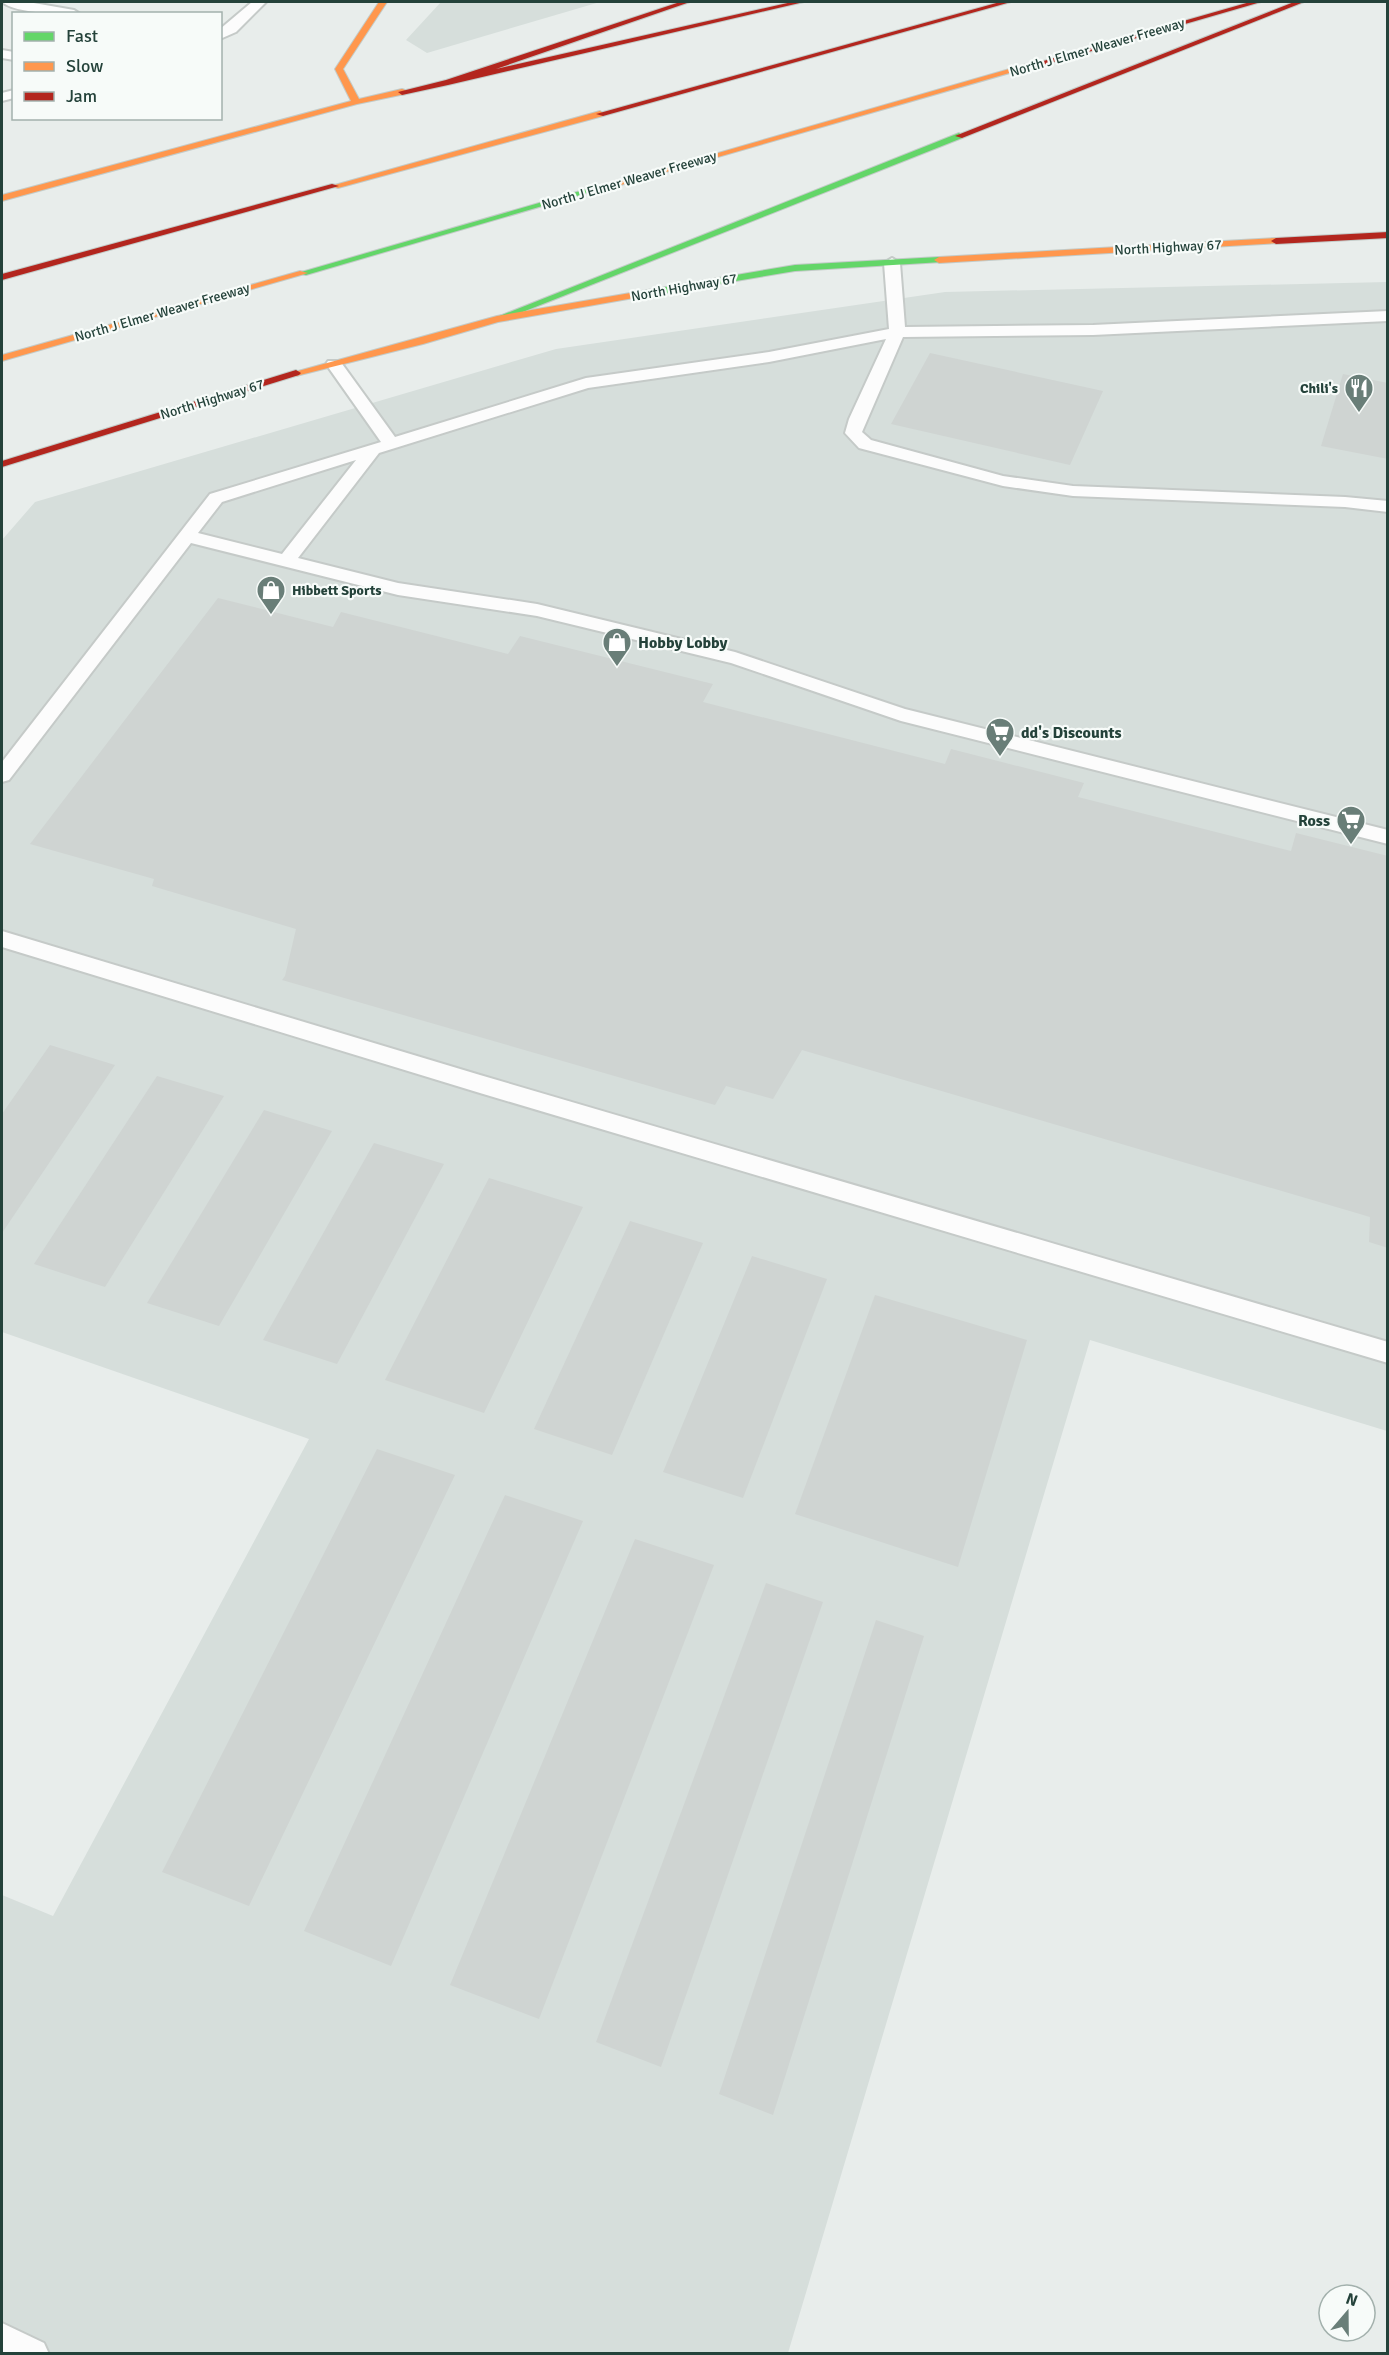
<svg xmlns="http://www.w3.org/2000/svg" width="1389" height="2355" font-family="Signika,sans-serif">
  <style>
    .built { fill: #d6dedb }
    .building { fill: #cfd4d2 }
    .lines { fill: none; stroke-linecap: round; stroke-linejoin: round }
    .lane-casing { stroke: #c5cac8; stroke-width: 4 }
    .fast-casing { stroke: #c3cbc8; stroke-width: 2 }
    .slow-casing { stroke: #c3cbc8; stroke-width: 2 }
    .jam-casing { stroke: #c3cbc8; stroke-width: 2 }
    .lane { fill: #fcfcfc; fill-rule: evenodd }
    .fast { fill: #63d668; fill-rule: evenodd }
    .slow { fill: #ff974d; fill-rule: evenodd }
    .jam { fill: #b3261e; fill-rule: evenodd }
    .labels { text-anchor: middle; stroke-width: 4.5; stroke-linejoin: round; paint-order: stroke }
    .far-street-label { font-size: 14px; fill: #24423a; stroke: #f7fbf9 }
    .far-poi-label { font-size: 14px; font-weight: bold; fill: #24423a; stroke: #f7fbf9; text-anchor: end }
    .poi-label { font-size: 16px; font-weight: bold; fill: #24423a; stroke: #f7fbf9; text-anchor: start }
  </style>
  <rect width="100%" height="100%" fill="#e8edeb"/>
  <g class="built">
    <path d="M 441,2 L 600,2 L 427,53 L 406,40 Z"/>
    <path d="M 1387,282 L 1387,1431 L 1090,1340 L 788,2353 L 2,2353 L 2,1895 L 53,1916 L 309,1439 L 2,1332 L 2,540 L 35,502 L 556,349 L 945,292 Z"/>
  </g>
  <g class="building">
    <path d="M 930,353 L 1103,391 L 1070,465 L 891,424 Z"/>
    <path d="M 1343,374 L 1388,383 L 1388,459 L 1321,446 Z"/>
    <path d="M 218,598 L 333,627 L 341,612 L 508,654 L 520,636 L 713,684 L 703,702 L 945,764 L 951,749 L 1084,783 L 1078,797 L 1291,851 L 1296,833 L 1388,856 L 1388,1248 L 1369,1242 L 1370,1217 L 802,1050 L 773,1099 L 726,1086 L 715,1105 L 282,980 L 285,976 L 296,929 L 152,886 L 154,879 L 30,844 Z"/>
    <path d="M 50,1045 L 115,1065 L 2,1233 L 2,1114 Z"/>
    <path d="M 157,1076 L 224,1096 L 105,1287 L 34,1264 Z"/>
    <path d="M 264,1110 L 332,1131 L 219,1326 L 147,1303 Z"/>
    <path d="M 374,1143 L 444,1164 L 337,1364 L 263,1340 Z"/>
    <path d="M 489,1178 L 583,1207 L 484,1413 L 385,1380 Z"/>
    <path d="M 630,1221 L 703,1243 L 612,1455 L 534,1429 Z"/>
    <path d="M 752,1256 L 827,1279 L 743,1498 L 663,1472 Z"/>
    <path d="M 875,1295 L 1027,1340 L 958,1567 L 795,1514 Z"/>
    <path d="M 377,1449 L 455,1475 L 249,1906 L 162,1872 Z"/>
    <path d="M 505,1495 L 583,1521 L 391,1966 L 304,1931 Z"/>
    <path d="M 635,1539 L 714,1565 L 539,2019 L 450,1985 Z"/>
    <path d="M 766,1583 L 823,1602 L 661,2067 L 596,2042 Z"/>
    <path d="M 876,1620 L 924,1636 L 773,2115 L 719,2094 Z"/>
  </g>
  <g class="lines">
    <g class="lane-casing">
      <g id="lane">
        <path d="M 2,2 L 28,2 L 74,10 L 80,14 C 62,14 16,14 2,2 Z"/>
        <path d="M 252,2 L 266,2 L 236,32 L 220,39 L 220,29 Z"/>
        <path d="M 2,50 L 14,52 L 14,60 L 2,58 Z"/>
        <path d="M 14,90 L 14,98 L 2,101 L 2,93 Z"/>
        <path d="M 892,258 L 900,263 L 905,327 L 1093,325 L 1388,311 L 1388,321 L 1093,335 L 903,337 L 862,432 L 871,440 L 1003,476 L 1073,486 L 1345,497 L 1388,501 L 1388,512 L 1345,507 L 1073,496 L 1003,486 L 859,448 L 845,433 L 849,419 L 886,339 L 769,362 L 588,388 L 379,453 L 298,558 L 398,583 L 537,604 L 735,652 L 905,709 L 1388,830 L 1388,844 L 901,721 L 731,663 L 537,616 L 398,595 L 191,543 L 9,780 L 2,782 L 2,762 L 210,494 L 381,442 L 326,364 L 328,361 L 340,361 L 395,437 L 586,378 L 769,352 L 889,329 L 884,263 ZM 356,460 L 282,554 L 198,533 L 222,502 Z"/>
        <path d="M 2,931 L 480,1075 L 1388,1342 L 1388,1363 L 480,1093 L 2,947 Z"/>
        <path d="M 2,2323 L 44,2343 L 49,2354 L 2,2354 Z"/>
      </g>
    </g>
    <g class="fast-casing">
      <g id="fast">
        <path d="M 959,133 L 963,136 L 962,138 L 500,321 L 492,319 Z"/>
        <path d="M 587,189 L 594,191 L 306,275 L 298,273 Z"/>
        <path d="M 939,257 L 944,260 L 942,262 L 795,271 L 642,297 L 637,294 L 642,291 L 795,265 Z"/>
      </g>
    </g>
    <g class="slow-casing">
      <g id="slow">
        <path d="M 379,2 L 387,2 L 343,69 L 359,99 L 402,89 L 405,90 L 405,94 L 357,104 L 2,201 L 2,195 L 351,101 L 335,69 Z"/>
        <path d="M 1027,64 L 1034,66 L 593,193 L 586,191 Z"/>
        <path d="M 600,111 L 604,114 L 603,116 L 338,188 L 331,186 Z"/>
        <path d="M 1276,238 L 1279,239 L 1279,243 L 939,263 L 934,260 L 939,257 Z"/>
        <path d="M 300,271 L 308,273 L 2,361 L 2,355 Z"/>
        <path d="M 642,291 L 647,294 L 645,296 L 498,322 L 423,344 L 296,376 L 291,373 L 497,316 Z"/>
      </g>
    </g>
    <g class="jam-casing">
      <g id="jam">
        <path d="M 680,2 L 690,2 L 496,69 L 792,2 L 804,2 L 448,85 L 402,95 L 398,92 L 446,80 Z"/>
        <path d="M 1000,2 L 1011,2 L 603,116 L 596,114 Z"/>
        <path d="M 1250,2 L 1261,2 L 1033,68 L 1026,66 Z"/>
        <path d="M 1294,2 L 1304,2 L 962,138 L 955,136 Z"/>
        <path d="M 332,184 L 339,186 L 2,280 L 2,274 Z"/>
        <path d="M 1388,232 L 1388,238 L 1276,244 L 1271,241 L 1276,238 Z"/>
        <path d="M 296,370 L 301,373 L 299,375 L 2,467 L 2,461 Z"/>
      </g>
    </g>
    <use href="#lane" class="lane"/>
    <use href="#fast" class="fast"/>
    <use href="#slow" class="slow"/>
    <use href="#jam" class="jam"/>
  </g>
  <defs>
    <g id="restaurant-pin" transform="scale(1.5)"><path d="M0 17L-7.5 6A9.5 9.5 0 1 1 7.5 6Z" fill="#697e78" stroke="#f7fbf9"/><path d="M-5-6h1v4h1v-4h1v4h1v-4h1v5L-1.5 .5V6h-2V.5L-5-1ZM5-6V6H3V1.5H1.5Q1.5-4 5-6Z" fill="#fff"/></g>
    <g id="shop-pin" transform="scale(1.5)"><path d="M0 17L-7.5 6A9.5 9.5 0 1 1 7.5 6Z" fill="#697e78" stroke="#f7fbf9"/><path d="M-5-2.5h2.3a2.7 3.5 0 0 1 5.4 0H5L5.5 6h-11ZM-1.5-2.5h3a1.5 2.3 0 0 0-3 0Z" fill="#fff"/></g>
    <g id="supermarket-pin" transform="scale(1.5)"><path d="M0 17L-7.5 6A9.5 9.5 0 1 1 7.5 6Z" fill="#697e78" stroke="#f7fbf9"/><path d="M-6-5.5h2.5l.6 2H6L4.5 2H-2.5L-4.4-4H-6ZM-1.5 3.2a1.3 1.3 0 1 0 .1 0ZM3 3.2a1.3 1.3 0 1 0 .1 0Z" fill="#fff"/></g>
  </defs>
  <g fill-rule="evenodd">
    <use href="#restaurant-pin" x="1359" y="388"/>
    <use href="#shop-pin" x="271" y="590"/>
    <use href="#shop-pin" x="617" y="642"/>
    <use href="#supermarket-pin" x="1000" y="732"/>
    <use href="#supermarket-pin" x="1351" y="820"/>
  </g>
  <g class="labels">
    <g class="far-street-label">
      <text transform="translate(1097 47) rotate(-16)" y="5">North J Elmer Weaver Freeway</text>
      <text transform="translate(629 180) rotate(-16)" y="5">North J Elmer Weaver Freeway</text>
      <text transform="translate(1168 247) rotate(-3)" y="5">North Highway 67</text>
      <text transform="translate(684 287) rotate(-10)" y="5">North Highway 67</text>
      <text transform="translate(162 312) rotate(-16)" y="5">North J Elmer Weaver Freeway</text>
      <text transform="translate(212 399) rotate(-17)" y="5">North Highway 67</text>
    </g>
    <g class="far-poi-label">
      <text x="1338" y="393">Chili's</text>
      <text x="292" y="595" text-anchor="start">Hibbett Sports</text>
    </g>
    <g class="poi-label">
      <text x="638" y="648">Hobby Lobby</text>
      <text x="1021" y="738">dd's Discounts</text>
      <text x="1330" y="826" text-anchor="end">Ross</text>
    </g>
  </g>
  <rect width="1389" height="2355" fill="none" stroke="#24423a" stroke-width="6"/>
  <rect x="12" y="12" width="210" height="108" fill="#f7fbf9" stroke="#a3b1ad" stroke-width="1.5"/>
  <rect x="24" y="32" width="30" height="9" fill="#63d668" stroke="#a3b1ad" stroke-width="1.5"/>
  <text x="66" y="42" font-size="18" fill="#24423a">Fast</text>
  <rect x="24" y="62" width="30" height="9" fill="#ff974d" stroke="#a3b1ad" stroke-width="1.5"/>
  <text x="66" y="72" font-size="18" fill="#24423a">Slow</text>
  <rect x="24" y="92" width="30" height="9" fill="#b3261e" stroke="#a3b1ad" stroke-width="1.5"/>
  <text x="66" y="102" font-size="18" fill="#24423a">Jam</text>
  <g transform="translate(1347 2313) rotate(20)"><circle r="28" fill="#f7fbf9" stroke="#a3b1ad" stroke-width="1.5"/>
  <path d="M0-4.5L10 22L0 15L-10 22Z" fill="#697e78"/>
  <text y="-9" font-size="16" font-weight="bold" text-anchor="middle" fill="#24423a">N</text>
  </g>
</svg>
